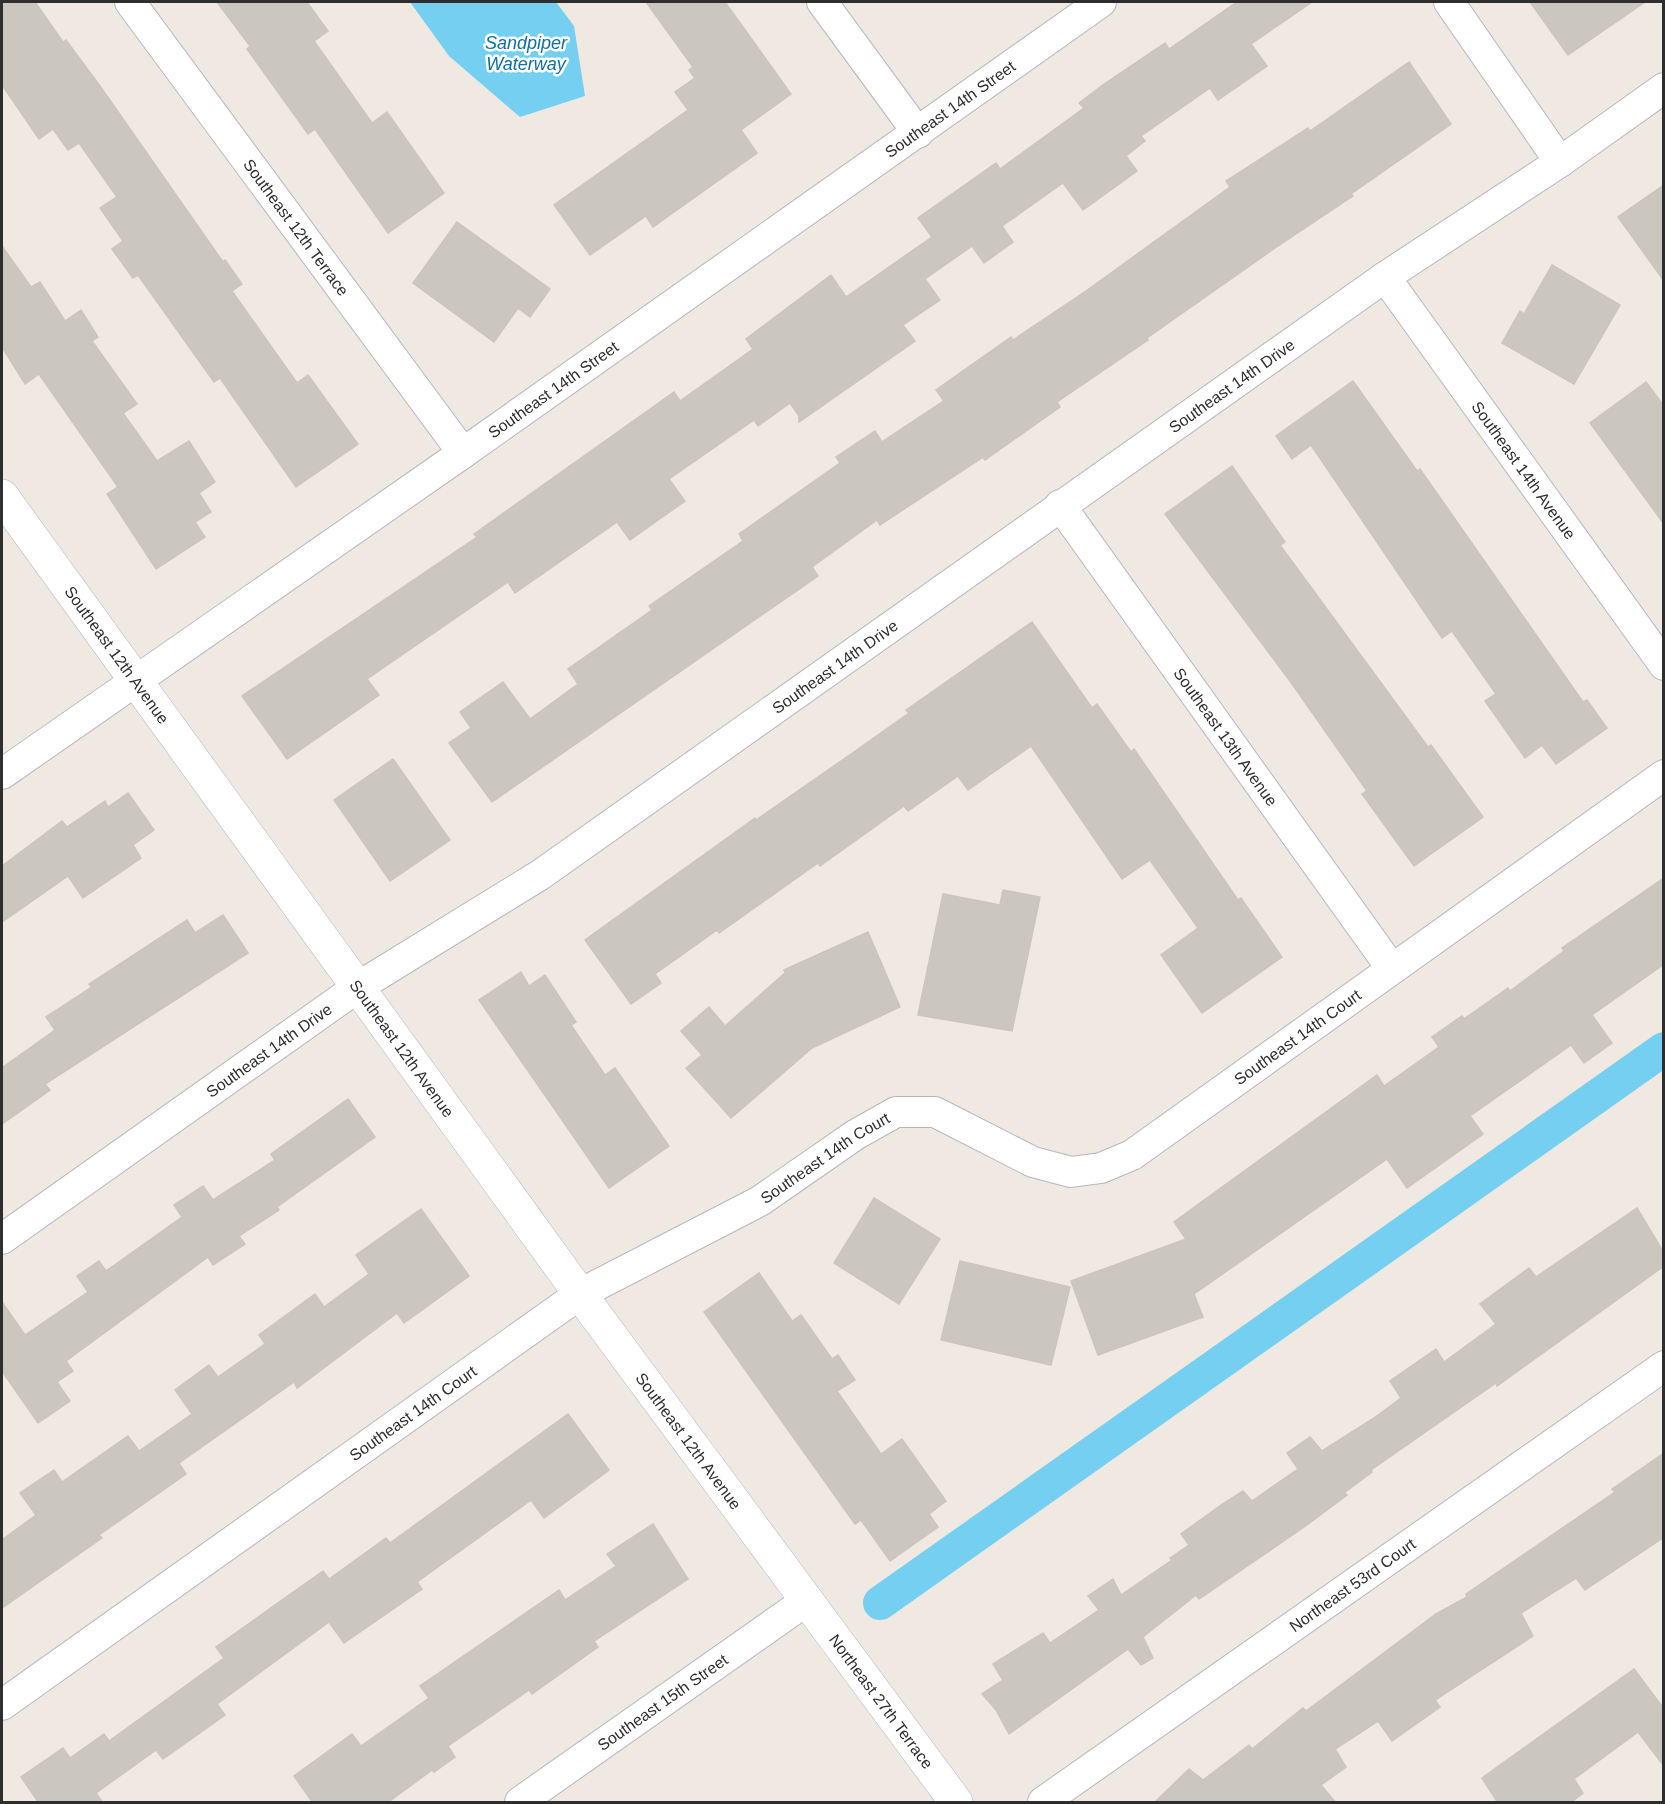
<svg xmlns="http://www.w3.org/2000/svg" width="1665" height="1804" font-family="Helvetica,sans-serif">
  <style>
    .water { fill: #75cff0 }
    .lines { fill: none; stroke-linecap: round; stroke-linejoin: round }
    .canal { stroke: #75cff0; stroke-width: 34 }
    .building { fill: #cbc7bf; stroke: #cbc5ba; stroke-width: 1.5 }
    .minor-casing { stroke: #b4b7c1; stroke-width: 32 }
    .tertiary-casing { stroke: #b4b7c1; stroke-width: 34 }
    .minor { stroke: #fff; stroke-width: 30 }
    .tertiary { stroke: #fff; stroke-width: 33 }
    .labels { text-anchor: middle; stroke-width: 5; stroke-linejoin: round; paint-order: stroke }
    .street-label { font-size: 16px; fill: #2e2e2e; stroke: #fff }
    .water-label { font-size: 18px; font-style: italic; fill: #0d6fa3; stroke: #fff }
  </style>
  <rect width="100%" height="100%" fill="#efe9e1"/>
  <path class="water" d="M 410,2 L 556,2 L 574,26 L 585,96 L 520,117 L 449,56 Z"/>
  <g class="lines">
    <path class="canal" d="M 880,1603 L 1664,1049"/>
  </g>
  <g class="building">
    <path d="M 2,2 L 35,2 L 63,42 L 66,40 L 100,86 L 223,262 L 225,260 L 242,284 L 232,291 L 297,383 L 308,375 L 358,444 L 296,487 L 220,378 L 214,382 L 138,275 L 133,278 L 112,249 L 123,241 L 100,208 L 117,197 L 79,143 L 68,150 L 53,129 L 39,139 L 2,85 Z"/>
    <path d="M 217,2 L 307,2 L 328,31 L 314,41 L 372,123 L 387,112 L 444,193 L 388,233 L 315,129 L 308,134 L 247,49 L 250,46 Z"/>
    <path d="M 646,2 L 725,2 L 791,94 L 741,130 L 757,153 L 653,227 L 646,216 L 590,255 L 554,205 L 688,110 L 675,92 L 695,78 L 689,70 L 693,67 Z"/>
    <path d="M 1237,2 L 1312,2 L 1251,44 L 1267,66 L 1218,100 L 1210,88 L 1141,136 L 1145,141 L 1126,156 L 1137,171 L 1083,210 L 1063,183 L 1002,226 L 1013,242 L 984,263 L 972,246 L 925,279 L 940,300 L 903,325 L 915,341 L 799,422 L 799,416 L 790,403 L 758,426 L 754,420 L 669,479 L 685,501 L 630,540 L 617,522 L 515,593 L 508,582 L 367,679 L 379,695 L 287,759 L 242,696 L 477,537 L 474,534 L 674,392 L 680,401 L 753,349 L 746,339 L 831,275 L 846,297 L 932,237 L 918,218 L 996,163 L 1000,169 L 1084,108 L 1079,103 L 1104,84 L 1165,43 L 1169,49 Z"/>
    <path d="M 1530,2 L 1645,2 L 1568,55 Z"/>
    <path d="M 1409,62 L 1451,124 L 1351,194 L 1353,196 L 1275,248 L 1147,338 L 1148,340 L 1057,402 L 1060,407 L 985,460 L 983,457 L 880,525 L 877,520 L 812,567 L 818,576 L 492,802 L 449,743 L 471,728 L 460,712 L 503,682 L 530,719 L 578,684 L 568,669 L 652,610 L 649,606 L 743,541 L 739,534 L 840,463 L 836,457 L 875,431 L 882,442 L 944,401 L 936,390 L 1011,337 L 1013,340 L 1086,291 L 1230,187 L 1226,181 L 1308,128 L 1310,131 Z"/>
    <path d="M 1664,185 L 1664,281 L 1618,217 Z"/>
    <path d="M 457,222 L 550,289 L 530,317 L 518,308 L 494,342 L 413,283 Z"/>
    <path d="M 2,246 L 31,287 L 40,282 L 65,321 L 81,310 L 98,337 L 92,341 L 137,404 L 123,413 L 157,461 L 189,441 L 215,482 L 199,493 L 211,512 L 195,522 L 205,537 L 156,569 L 107,494 L 118,487 L 39,374 L 25,384 L 2,347 Z"/>
    <path d="M 1552,265 L 1620,305 L 1574,384 L 1502,343 L 1520,311 L 1524,314 Z"/>
    <path d="M 1353,381 L 1417,471 L 1420,469 L 1583,702 L 1587,700 L 1607,728 L 1556,764 L 1542,745 L 1525,758 L 1485,701 L 1496,694 L 1452,631 L 1442,638 L 1311,445 L 1292,459 L 1276,436 Z"/>
    <path d="M 1646,382 L 1664,406 L 1664,524 L 1590,423 Z"/>
    <path d="M 1232,466 L 1285,542 L 1280,545 L 1428,747 L 1431,745 L 1483,817 L 1414,866 L 1362,794 L 1367,791 L 1290,681 L 1165,514 Z"/>
    <path d="M 1032,622 L 1092,708 L 1097,704 L 1131,752 L 1134,749 L 1238,900 L 1241,898 L 1282,957 L 1202,1013 L 1161,955 L 1198,928 L 1150,860 L 1122,879 L 1031,746 L 968,790 L 958,776 L 908,811 L 904,806 L 820,866 L 818,863 L 719,933 L 717,930 L 655,974 L 661,983 L 631,1004 L 585,940 L 755,818 L 756,820 L 841,761 L 909,713 L 906,710 Z"/>
    <path d="M 393,759 L 450,840 L 390,881 L 334,800 Z"/>
    <path d="M 128,793 L 154,830 L 133,845 L 141,858 L 83,898 L 68,876 L 2,922 L 2,866 L 62,821 L 67,827 L 105,801 L 108,807 Z"/>
    <path d="M 1664,878 L 1664,964 L 1592,1015 L 1612,1043 L 1584,1063 L 1571,1045 L 1470,1116 L 1483,1134 L 1407,1188 L 1387,1159 L 1194,1294 L 1203,1317 L 1098,1355 L 1071,1281 L 1186,1239 L 1174,1222 L 1377,1075 L 1384,1086 L 1439,1047 L 1432,1037 L 1462,1016 L 1464,1019 L 1508,988 L 1510,991 L 1564,951 L 1562,948 Z"/>
    <path d="M 1003,890 L 1040,897 L 1012,1031 L 918,1015 L 943,894 L 1000,905 Z"/>
    <path d="M 223,915 L 248,953 L 45,1084 L 50,1090 L 2,1124 L 2,1068 L 55,1030 L 46,1017 L 92,987 L 89,984 L 187,920 L 195,933 Z"/>
    <path d="M 868,932 L 900,1007 L 812,1048 L 731,1118 L 686,1068 L 702,1055 L 681,1031 L 709,1007 L 725,1026 L 785,973 L 784,970 Z"/>
    <path d="M 521,972 L 529,986 L 545,975 L 576,1022 L 571,1025 L 605,1075 L 615,1068 L 669,1146 L 609,1188 L 479,1000 Z"/>
    <path d="M 348,1099 L 375,1137 L 277,1207 L 279,1210 L 239,1236 L 245,1244 L 213,1265 L 208,1257 L 66,1361 L 73,1371 L 57,1382 L 70,1401 L 38,1423 L 2,1371 L 2,1302 L 25,1335 L 88,1292 L 77,1276 L 99,1261 L 106,1271 L 182,1217 L 174,1205 L 203,1186 L 213,1200 L 275,1160 L 271,1154 Z"/>
    <path d="M 874,1198 L 940,1239 L 899,1304 L 834,1263 Z"/>
    <path d="M 1637,1208 L 1664,1253 L 1664,1266 L 1497,1386 L 1496,1383 L 1371,1470 L 1372,1472 L 1344,1493 L 1347,1495 L 1307,1525 L 1199,1599 L 1196,1595 L 1143,1637 L 1153,1658 L 1141,1665 L 1128,1649 L 1009,1734 L 996,1710 L 982,1694 L 1003,1680 L 993,1664 L 1043,1633 L 1050,1643 L 1099,1610 L 1088,1596 L 1113,1579 L 1121,1595 L 1172,1560 L 1170,1558 L 1189,1545 L 1181,1534 L 1221,1505 L 1243,1491 L 1252,1501 L 1298,1469 L 1287,1453 L 1310,1437 L 1322,1451 L 1374,1418 L 1401,1398 L 1390,1381 L 1436,1349 L 1444,1362 L 1496,1324 L 1480,1304 L 1529,1268 L 1536,1277 Z"/>
    <path d="M 421,1209 L 469,1276 L 404,1323 L 397,1313 L 297,1388 L 294,1382 L 179,1463 L 186,1474 L 99,1535 L 102,1538 L 2,1608 L 2,1540 L 36,1515 L 20,1493 L 54,1470 L 62,1482 L 128,1436 L 139,1451 L 192,1414 L 175,1390 L 209,1365 L 218,1377 L 265,1344 L 259,1335 L 315,1294 L 324,1307 L 369,1274 L 356,1255 Z"/>
    <path d="M 960,1261 L 1070,1287 L 1051,1365 L 941,1340 Z"/>
    <path d="M 759,1273 L 792,1321 L 801,1315 L 832,1359 L 838,1355 L 855,1380 L 837,1391 L 881,1454 L 902,1439 L 946,1501 L 929,1514 L 938,1527 L 890,1561 L 861,1520 L 855,1524 L 704,1312 Z"/>
    <path d="M 568,1414 L 609,1470 L 544,1518 L 531,1500 L 417,1582 L 422,1589 L 344,1643 L 329,1622 L 217,1704 L 225,1715 L 163,1759 L 156,1750 L 96,1793 L 103,1803 L 39,1803 L 21,1777 L 63,1748 L 70,1758 L 104,1734 L 109,1741 L 224,1658 L 216,1647 L 323,1571 L 329,1579 L 386,1538 L 390,1543 Z"/>
    <path d="M 1664,1453 L 1664,1537 L 1585,1590 L 1576,1578 L 1521,1613 L 1533,1636 L 1435,1700 L 1440,1707 L 1392,1741 L 1378,1721 L 1335,1749 L 1346,1767 L 1321,1785 L 1336,1803 L 1154,1803 L 1189,1769 L 1203,1780 L 1249,1745 L 1252,1749 L 1303,1708 L 1306,1711 L 1436,1614 L 1467,1597 L 1466,1594 L 1615,1492 L 1612,1489 Z"/>
    <path d="M 653,1524 L 688,1579 L 594,1641 L 598,1647 L 532,1694 L 529,1690 L 448,1746 L 455,1757 L 434,1772 L 432,1770 L 387,1803 L 313,1803 L 294,1776 L 352,1734 L 361,1746 L 429,1698 L 420,1686 L 559,1590 L 565,1600 L 616,1566 L 607,1554 Z"/>
    <path d="M 1634,1669 L 1664,1709 L 1664,1766 L 1638,1732 L 1574,1779 L 1583,1793 L 1570,1803 L 1498,1803 L 1482,1778 Z"/>
  </g>
  <g class="lines">
    <g class="minor-casing">
      <g id="minor">
        <path id="s1" d="M 130,2 L 463,453"/>
        <path d="M 822,2 L 918,133"/>
        <path d="M 1449,2 L 1560,162"/>
        <path id="s2" d="M 1385,277 L 1664,665"/>
        <path id="s3" d="M 1060,505 L 1392,969"/>
        <path id="s4" d="M 2,774 L 463,453 L 1101,2"/>
        <path id="s5" d="M 2,1239 L 358,987 L 540,875 L 1385,277 L 1560,162 L 1664,88"/>
        <path id="s6" d="M 2,1705 L 580,1294 L 760,1201 L 855,1135 L 896,1112 L 935,1112 L 1033,1162 L 1071,1172 L 1101,1168 L 1132,1155 L 1664,775"/>
        <path id="s7" d="M 520,1802 L 806,1601"/>
        <path id="s8" d="M 1043,1802 L 1664,1366"/>
      </g>
    </g>
    <g class="tertiary-casing">
      <g id="tertiary">
        <path id="s9" d="M 2,496 L 580,1294 L 956,1802"/>
      </g>
    </g>
    <use href="#minor" class="minor"/>
    <use href="#tertiary" class="tertiary"/>
  </g>
  <g class="labels">
    <g class="street-label">
      <text dy="6" stroke="none"><textPath href="#s4" startOffset="1158">Southeast 14th Street</textPath></text>
      <text dy="6" stroke="none"><textPath href="#s1" startOffset="280">Southeast 12th Terrace</textPath></text>
      <text dy="6" stroke="none"><textPath href="#s5" startOffset="1497">Southeast 14th Drive</textPath></text>
      <text dy="6" stroke="none"><textPath href="#s4" startOffset="672">Southeast 14th Street</textPath></text>
      <text dy="6" stroke="none"><textPath href="#s2" startOffset="238">Southeast 14th Avenue</textPath></text>
      <text dy="6" stroke="none"><textPath href="#s9" startOffset="196">Southeast 12th Avenue</textPath></text>
      <text dy="6" stroke="none"><textPath href="#s5" startOffset="1011">Southeast 14th Drive</textPath></text>
      <text dy="6" stroke="none"><textPath href="#s3" startOffset="285">Southeast 13th Avenue</textPath></text>
      <text dy="6" stroke="none"><textPath href="#s6" startOffset="1530">Southeast 14th Court</textPath></text>
      <text dy="6" stroke="none"><textPath href="#s9" startOffset="682">Southeast 12th Avenue</textPath></text>
      <text dy="6" stroke="none"><textPath href="#s5" startOffset="327">Southeast 14th Drive</textPath></text>
      <text dy="6" stroke="none"><textPath href="#s6" startOffset="990">Southeast 14th Court</textPath></text>
      <text dy="6" stroke="none"><textPath href="#s6" startOffset="504">Southeast 14th Court</textPath></text>
      <text dy="6" stroke="none"><textPath href="#s9" startOffset="1168">Southeast 12th Avenue</textPath></text>
      <text dy="6" stroke="none"><textPath href="#s8" startOffset="378">Northeast 53rd Court</textPath></text>
      <text dy="6" stroke="none"><textPath href="#s7" startOffset="174">Southeast 15th Street</textPath></text>
      <text dy="6" stroke="none"><textPath href="#s9" startOffset="1492">Northeast 27th Terrace</textPath></text>
    </g>
    <g class="water-label">
      <text x="526" y="49">Sandpiper<tspan x="526" dy="21">Waterway</tspan></text>
    </g>
  </g>
  <rect width="1665" height="1804" fill="none" stroke="#2e2e2e" stroke-width="6"/>
</svg>
